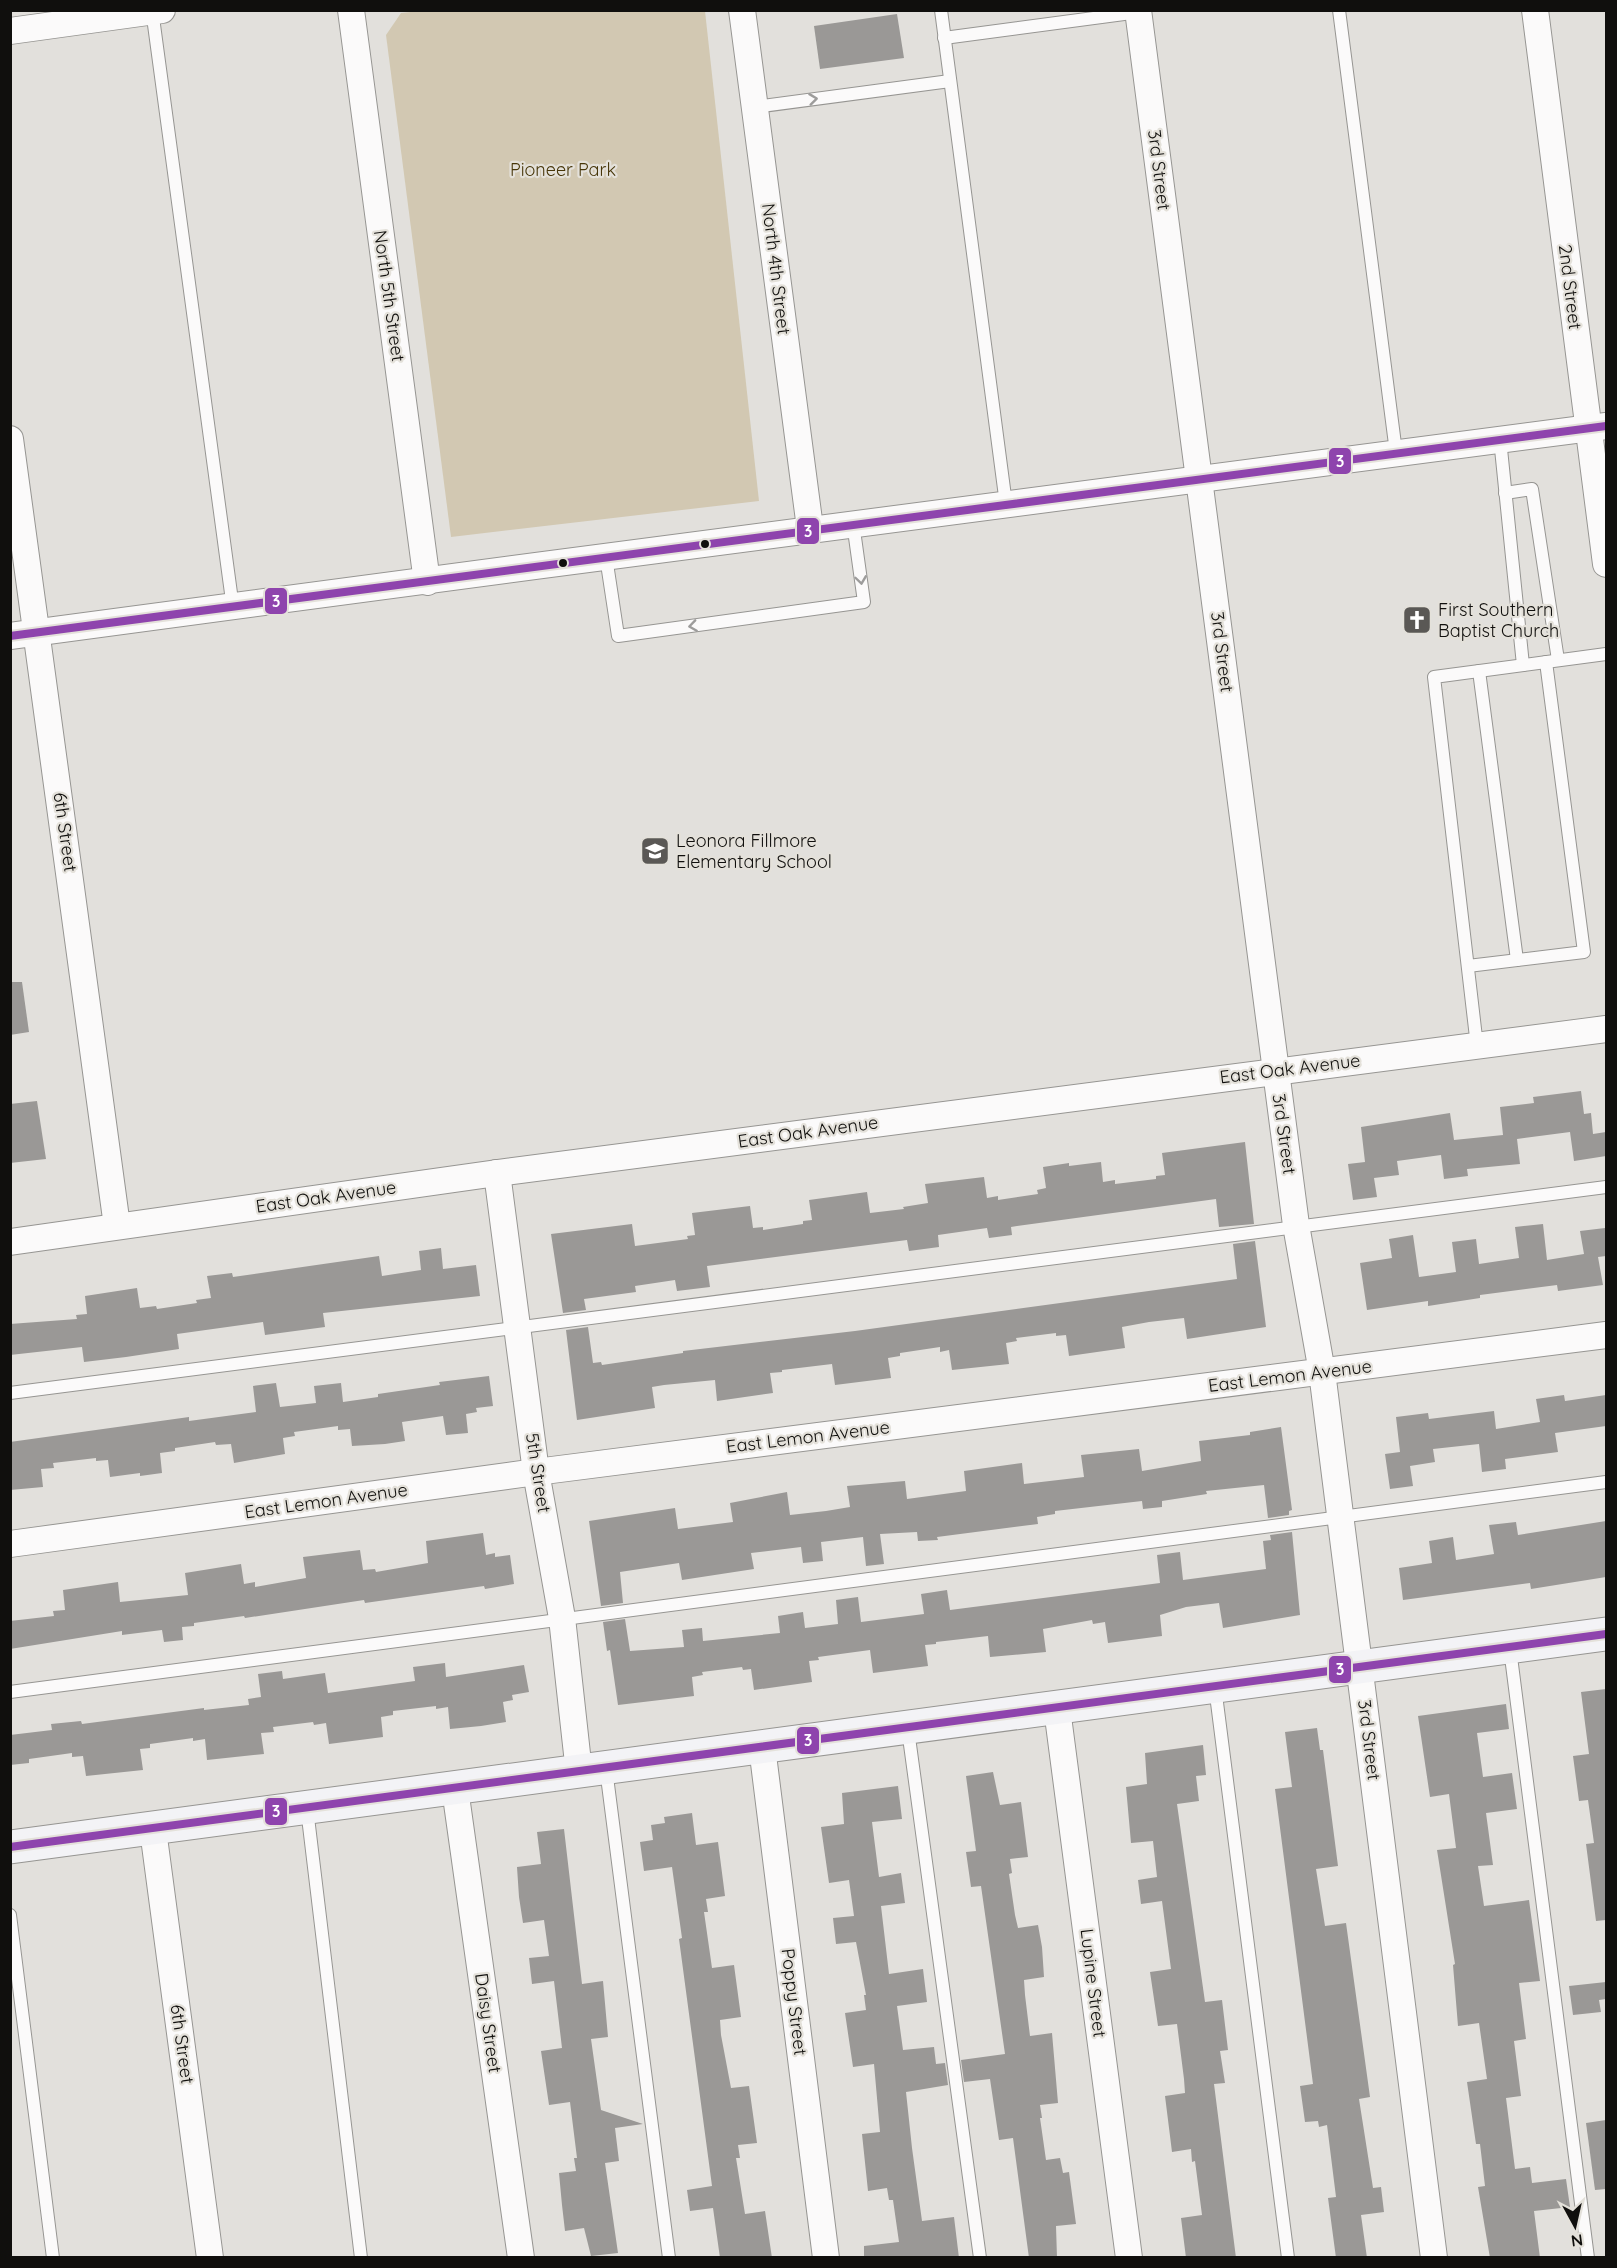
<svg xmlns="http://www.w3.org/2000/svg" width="1617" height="2268" font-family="Quicksand,sans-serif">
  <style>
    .green { fill: #d2c8b2 }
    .building { fill: #9a9896 }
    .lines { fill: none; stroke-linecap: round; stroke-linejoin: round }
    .lane-casing { stroke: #969592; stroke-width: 14 }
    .street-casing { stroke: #969592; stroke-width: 28 }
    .secondary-casing { stroke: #969592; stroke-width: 35 }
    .lane { stroke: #fbfafa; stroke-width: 12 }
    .street { stroke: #fbfafa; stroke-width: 26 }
    .secondary { stroke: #f3f3f6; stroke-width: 33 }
    .bus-1-casing { stroke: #e4e1da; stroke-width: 12 }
    .bus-1 { stroke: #8e44ad; stroke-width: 8 }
    .oneway { stroke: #9d9c9b }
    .bus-dot { fill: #100f0d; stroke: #e4e1da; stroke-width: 2 }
    .labels { text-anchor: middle; stroke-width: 4.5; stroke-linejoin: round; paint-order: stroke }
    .park-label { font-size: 18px; fill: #473609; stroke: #e4e1da }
    .street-label { font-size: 18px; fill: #100f0d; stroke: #e4e1da }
    .poi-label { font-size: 18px; fill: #100f0d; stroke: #e4e1da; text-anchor: start }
    .line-badge { stroke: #e4e1da; stroke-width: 2 }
    .badge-label { font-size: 16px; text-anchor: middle; font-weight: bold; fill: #fff }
  </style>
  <rect width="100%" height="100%" fill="#e2e0dc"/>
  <path class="green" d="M 420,11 L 705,11 L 759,501 L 451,537 L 386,35 L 401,13 Z"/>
  <g class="building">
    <path d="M 897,14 L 904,58 L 820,69 L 814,26 Z"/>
    <path d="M 10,982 L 22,982 L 29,1032 L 10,1035 Z"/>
    <path d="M 1581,1091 L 1584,1114 L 1591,1113 L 1593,1134 L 1606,1132 L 1606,1156 L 1574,1161 L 1570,1132 L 1517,1139 L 1520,1164 L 1467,1169 L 1468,1176 L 1444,1179 L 1441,1155 L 1397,1161 L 1399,1175 L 1374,1178 L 1377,1197 L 1353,1200 L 1348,1164 L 1365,1162 L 1361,1127 L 1450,1113 L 1454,1140 L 1503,1135 L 1500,1107 L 1534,1103 L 1533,1097 Z"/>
    <path d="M 37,1101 L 46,1159 L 10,1163 L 10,1104 Z"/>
    <path d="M 1245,1142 L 1254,1224 L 1219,1227 L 1216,1199 L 1017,1226 L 1011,1227 L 1012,1235 L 989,1238 L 987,1228 L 938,1235 L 939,1247 L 909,1251 L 907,1240 L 707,1266 L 710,1287 L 677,1291 L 675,1280 L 635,1286 L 636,1292 L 584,1299 L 586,1310 L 563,1313 L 551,1234 L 632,1224 L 635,1246 L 688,1239 L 687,1236 L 695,1235 L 692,1213 L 750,1206 L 753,1228 L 763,1227 L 763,1230 L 803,1224 L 803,1221 L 812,1220 L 809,1200 L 867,1192 L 870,1213 L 904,1209 L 903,1207 L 928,1203 L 925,1184 L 984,1177 L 987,1198 L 998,1196 L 998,1200 L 1038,1194 L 1037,1190 L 1046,1188 L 1043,1167 L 1069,1163 L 1069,1166 L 1101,1162 L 1103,1182 L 1115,1180 L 1115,1184 L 1156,1179 L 1156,1176 L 1165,1175 L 1162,1153 Z"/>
    <path d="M 1543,1224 L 1547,1260 L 1584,1254 L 1580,1231 L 1605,1228 L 1606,1256 L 1598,1257 L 1603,1285 L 1558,1291 L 1557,1285 L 1480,1295 L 1480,1298 L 1428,1306 L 1428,1301 L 1367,1310 L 1360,1263 L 1392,1258 L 1389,1239 L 1413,1235 L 1419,1277 L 1456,1272 L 1452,1242 L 1476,1239 L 1479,1264 L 1519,1258 L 1515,1227 Z"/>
    <path d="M 1255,1241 L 1266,1327 L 1187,1339 L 1184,1318 L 1149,1322 L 1122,1327 L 1125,1348 L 1069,1356 L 1066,1335 L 1056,1336 L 1056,1333 L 1016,1338 L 1017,1341 L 1006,1343 L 1009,1364 L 952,1370 L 949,1350 L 940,1352 L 940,1347 L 900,1353 L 900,1356 L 888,1358 L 891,1378 L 835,1385 L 832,1364 L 782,1370 L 782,1372 L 770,1373 L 773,1393 L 717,1401 L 715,1380 L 664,1385 L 652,1387 L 655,1408 L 577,1420 L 566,1330 L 588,1327 L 593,1363 L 601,1362 L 602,1365 L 683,1353 L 683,1351 L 855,1331 L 1237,1279 L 1233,1244 Z"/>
    <path d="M 441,1248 L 443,1269 L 476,1265 L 480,1296 L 323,1313 L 325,1327 L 265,1335 L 263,1322 L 177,1334 L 179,1349 L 126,1357 L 84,1362 L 82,1347 L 10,1355 L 10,1324 L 77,1319 L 76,1315 L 87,1314 L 85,1296 L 137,1288 L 140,1308 L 156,1306 L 157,1309 L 197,1303 L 196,1300 L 211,1298 L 207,1276 L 232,1273 L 233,1277 L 379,1256 L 382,1276 L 421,1270 L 419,1251 Z"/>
    <path d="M 489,1376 L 493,1406 L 476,1408 L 477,1412 L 466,1414 L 468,1433 L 446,1435 L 443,1416 L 402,1422 L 405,1441 L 385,1444 L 352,1446 L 350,1429 L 338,1430 L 338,1426 L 294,1432 L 295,1436 L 283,1438 L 285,1454 L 234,1463 L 231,1444 L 216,1445 L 215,1442 L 175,1448 L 175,1451 L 160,1453 L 162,1473 L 140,1476 L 140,1473 L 110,1477 L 108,1460 L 96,1461 L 96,1458 L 53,1463 L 54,1468 L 41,1469 L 43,1487 L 10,1490 L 10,1442 L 189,1417 L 189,1421 L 256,1412 L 253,1386 L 276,1383 L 280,1407 L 316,1403 L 314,1386 L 341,1383 L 343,1402 L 378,1397 L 378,1394 L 440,1385 L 439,1382 Z"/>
    <path d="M 1564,1395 L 1565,1401 L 1606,1395 L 1606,1426 L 1555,1433 L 1558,1452 L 1505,1459 L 1506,1469 L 1482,1472 L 1479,1444 L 1433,1449 L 1435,1462 L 1410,1466 L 1413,1486 L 1390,1489 L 1385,1454 L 1400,1452 L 1396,1417 L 1428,1413 L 1429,1419 L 1494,1411 L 1496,1429 L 1540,1422 L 1536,1399 Z"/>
    <path d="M 1281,1427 L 1292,1510 L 1289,1511 L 1289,1515 L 1268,1518 L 1264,1485 L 1206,1491 L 1207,1494 L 1162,1501 L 1162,1507 L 1143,1509 L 1142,1501 L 1055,1511 L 1055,1514 L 1037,1517 L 1038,1524 L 937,1537 L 938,1540 L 918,1541 L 917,1532 L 880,1534 L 884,1564 L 866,1566 L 863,1537 L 821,1542 L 823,1561 L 803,1563 L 801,1547 L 751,1553 L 754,1569 L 682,1580 L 679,1563 L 620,1572 L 623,1603 L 601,1606 L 589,1521 L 675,1508 L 678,1529 L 733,1522 L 730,1503 L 787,1492 L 790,1515 L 826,1511 L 850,1507 L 847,1486 L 905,1481 L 907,1499 L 966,1491 L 964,1471 L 1022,1463 L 1024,1484 L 1084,1477 L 1081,1455 L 1139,1449 L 1142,1471 L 1201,1461 L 1199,1441 L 1250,1435 L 1250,1432 Z"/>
    <path d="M 1606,1521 L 1606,1577 L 1531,1589 L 1530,1583 L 1403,1600 L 1399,1568 L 1432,1563 L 1429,1541 L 1453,1537 L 1456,1560 L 1494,1554 L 1489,1525 L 1516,1522 L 1518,1535 Z"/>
    <path d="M 1292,1532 L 1300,1615 L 1223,1628 L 1219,1603 L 1186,1607 L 1160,1615 L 1162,1636 L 1108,1643 L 1105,1622 L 1093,1624 L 1092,1620 L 1043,1629 L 1046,1652 L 990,1657 L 988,1636 L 936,1642 L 936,1644 L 925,1645 L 928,1666 L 873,1673 L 870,1650 L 818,1657 L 819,1660 L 809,1661 L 812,1682 L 754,1690 L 751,1669 L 743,1670 L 742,1667 L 702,1672 L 703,1675 L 692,1677 L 694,1696 L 618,1705 L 610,1650 L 607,1651 L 603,1622 L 625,1619 L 630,1651 L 684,1647 L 682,1630 L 702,1628 L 703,1641 L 780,1633 L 778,1616 L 803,1612 L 805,1628 L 838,1624 L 836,1600 L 858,1597 L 861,1622 L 924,1614 L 921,1594 L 947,1590 L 950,1610 L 1160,1583 L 1157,1555 L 1180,1552 L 1183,1580 L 1266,1569 L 1263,1541 L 1271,1540 L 1270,1535 Z"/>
    <path d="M 483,1533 L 486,1555 L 495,1553 L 495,1557 L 510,1555 L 514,1584 L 485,1589 L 484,1586 L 365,1603 L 364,1600 L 245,1618 L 244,1616 L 194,1623 L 194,1626 L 182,1627 L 183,1640 L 164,1642 L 162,1630 L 122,1635 L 122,1631 L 10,1649 L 10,1621 L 54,1616 L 53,1611 L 65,1610 L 63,1590 L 118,1582 L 120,1602 L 188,1595 L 185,1573 L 241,1564 L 244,1584 L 255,1582 L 255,1587 L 306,1578 L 303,1557 L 360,1550 L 363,1570 L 375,1569 L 376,1572 L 428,1563 L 426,1541 Z"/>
    <path d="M 445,1663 L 446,1677 L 524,1665 L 529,1692 L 512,1695 L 513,1700 L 503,1702 L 506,1722 L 481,1726 L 450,1729 L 448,1707 L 436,1709 L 436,1706 L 393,1711 L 393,1715 L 381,1717 L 383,1737 L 329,1744 L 326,1723 L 314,1725 L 313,1722 L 273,1727 L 274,1732 L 261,1733 L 264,1754 L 207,1760 L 205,1739 L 193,1741 L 193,1738 L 150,1744 L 150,1748 L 140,1749 L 143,1770 L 86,1776 L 83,1756 L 72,1757 L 72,1753 L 29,1759 L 29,1763 L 10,1765 L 10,1735 L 52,1730 L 51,1724 L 81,1721 L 82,1724 L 204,1708 L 204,1710 L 249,1705 L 248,1699 L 261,1697 L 258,1674 L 282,1671 L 283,1679 L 325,1673 L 328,1693 L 415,1681 L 413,1667 Z"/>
    <path d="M 1606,1689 L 1606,1920 L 1596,1921 L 1586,1844 L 1594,1843 L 1588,1800 L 1579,1801 L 1573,1756 L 1589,1754 L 1581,1692 Z"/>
    <path d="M 1506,1704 L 1509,1729 L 1477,1733 L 1483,1777 L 1512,1773 L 1517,1809 L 1486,1813 L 1493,1865 L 1478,1866 L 1484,1906 L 1529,1900 L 1540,1981 L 1519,1983 L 1526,2039 L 1514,2041 L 1521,2096 L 1506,2098 L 1515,2169 L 1530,2167 L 1532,2183 L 1566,2179 L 1570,2207 L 1534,2211 L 1540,2258 L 1490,2258 L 1478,2187 L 1485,2186 L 1480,2144 L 1476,2144 L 1467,2082 L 1487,2079 L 1479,2023 L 1458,2026 L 1453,1965 L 1455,1964 L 1437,1850 L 1456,1848 L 1449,1794 L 1430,1797 L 1418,1716 Z"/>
    <path d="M 1317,1728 L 1320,1750 L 1323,1750 L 1338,1866 L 1316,1869 L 1325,1926 L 1346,1923 L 1370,2097 L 1359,2099 L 1373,2188 L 1381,2187 L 1384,2212 L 1361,2215 L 1367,2258 L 1336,2258 L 1328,2198 L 1336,2197 L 1327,2125 L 1319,2127 L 1318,2121 L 1305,2122 L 1300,2086 L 1313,2084 L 1275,1789 L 1292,1787 L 1285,1732 Z"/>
    <path d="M 1203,1745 L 1206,1775 L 1196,1776 L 1199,1801 L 1177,1804 L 1205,2002 L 1222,2000 L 1228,2050 L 1220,2051 L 1225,2083 L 1214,2084 L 1236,2258 L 1186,2258 L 1181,2218 L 1202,2215 L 1195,2161 L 1192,2162 L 1191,2149 L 1172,2152 L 1165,2096 L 1185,2093 L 1184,2079 L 1177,2024 L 1158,2026 L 1150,1972 L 1171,1969 L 1162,1901 L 1141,1904 L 1138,1880 L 1157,1877 L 1153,1841 L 1131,1843 L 1126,1787 L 1147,1784 L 1145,1753 Z"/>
    <path d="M 993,1772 L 1000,1805 L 1021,1802 L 1028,1857 L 1010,1859 L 1012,1873 L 1009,1874 L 1015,1915 L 1018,1928 L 1038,1925 L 1042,1947 L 1044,1977 L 1024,1980 L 1025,1995 L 1030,2036 L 1052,2033 L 1058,2103 L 1040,2105 L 1042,2118 L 1040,2118 L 1046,2160 L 1060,2158 L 1063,2173 L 1069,2172 L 1076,2224 L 1056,2226 L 1057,2258 L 1029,2258 L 1013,2138 L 999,2140 L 990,2079 L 964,2082 L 961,2060 L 1005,2054 L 981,1886 L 971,1887 L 966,1852 L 976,1851 L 966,1776 Z"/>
    <path d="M 898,1786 L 902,1819 L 872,1822 L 879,1877 L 901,1873 L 905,1903 L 881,1906 L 889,1974 L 923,1969 L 927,2002 L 897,2006 L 903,2050 L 934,2047 L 936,2064 L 945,2063 L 948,2085 L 906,2092 L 912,2148 L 922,2221 L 954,2217 L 959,2258 L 864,2258 L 864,2246 L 899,2242 L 893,2200 L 889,2200 L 887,2188 L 868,2191 L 862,2134 L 880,2132 L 874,2064 L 853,2067 L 845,2013 L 866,2010 L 864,1995 L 866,1995 L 856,1942 L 836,1944 L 833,1918 L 854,1916 L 849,1880 L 829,1883 L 821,1827 L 844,1824 L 842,1793 Z"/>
    <path d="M 692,1813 L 696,1845 L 718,1842 L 725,1896 L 706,1899 L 708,1912 L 704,1912 L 712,1968 L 734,1965 L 741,2017 L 720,2020 L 721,2035 L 731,2088 L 749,2086 L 757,2143 L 738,2145 L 740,2158 L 736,2158 L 745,2214 L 765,2211 L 772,2258 L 720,2258 L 713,2208 L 690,2211 L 687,2190 L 712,2186 L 679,1939 L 682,1938 L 672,1867 L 644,1871 L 640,1842 L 653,1840 L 651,1825 L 665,1823 L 664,1817 Z"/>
    <path d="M 564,1829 L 582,1984 L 603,1981 L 608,2037 L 591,2039 L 601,2110 L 643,2124 L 615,2128 L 619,2161 L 605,2163 L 618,2253 L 591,2256 L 584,2228 L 565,2231 L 562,2205 L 559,2173 L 576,2171 L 574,2158 L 577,2158 L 570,2102 L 549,2105 L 541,2051 L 562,2048 L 554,1981 L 532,1984 L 529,1958 L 549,1956 L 544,1920 L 523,1923 L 519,1897 L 517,1867 L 541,1864 L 537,1832 Z"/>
    <path d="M 1606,1982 L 1606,1999 L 1599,2000 L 1601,2012 L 1573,2015 L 1569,1986 Z"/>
    <path d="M 1606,2120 L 1606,2189 L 1595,2190 L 1586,2123 Z"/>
  </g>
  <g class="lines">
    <g class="lane-casing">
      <g id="lane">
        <path d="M 152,10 L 233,608"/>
        <path d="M 941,10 L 1006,504"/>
        <path d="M 1339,10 L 1396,452"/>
        <path d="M 944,38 L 1139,12"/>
        <path d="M 755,107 L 950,81"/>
        <path d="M 1500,439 L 1523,665"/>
        <path d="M 1505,493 L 1532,489 L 1558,660"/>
        <path d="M 606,557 L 618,636 L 864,602 L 853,523"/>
        <path d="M 1479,671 L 1517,960"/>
        <path d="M 1468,966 L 1584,952 L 1546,662"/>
        <path d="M 1477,1046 L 1434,677 L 1606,654"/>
        <path d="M 10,1393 L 1606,1187"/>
        <path d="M 1510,1649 L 1588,2258"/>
        <path d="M 1215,1687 L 1288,2258"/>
        <path d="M 10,1692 L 1606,1482"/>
        <path d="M 908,1730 L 980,2258"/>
        <path d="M 606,1769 L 669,2258"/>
        <path d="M 307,1809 L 361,2258"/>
        <path d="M 10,1915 L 53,2258"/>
      </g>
    </g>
    <g class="street-casing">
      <g id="street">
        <path d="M 351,10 L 427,582"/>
        <path d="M 742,10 L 810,528"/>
        <path d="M 1138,10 L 1296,1225 L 1322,1372 L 1434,2258"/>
        <path d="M 1535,10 L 1606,564"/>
        <path d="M 10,31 L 162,10"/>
        <path d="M 10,439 L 117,1226"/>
        <path d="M 10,636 C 542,566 1074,492 1606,426"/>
        <path d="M 497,1173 L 536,1472 L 562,1618 L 579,1772"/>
        <path d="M 10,1242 L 497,1173 L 1606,1029"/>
        <path d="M 10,1544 L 536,1472 L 1606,1335"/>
        <path d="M 1057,1709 L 1129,2258"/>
        <path d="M 762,1747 L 826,2258"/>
        <path d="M 455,1789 L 521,2258"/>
        <path d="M 153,1830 L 210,2258"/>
      </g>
    </g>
    <g class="secondary-casing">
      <path id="secondary" d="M 10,1847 L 1606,1634"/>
    </g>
    <use href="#lane" class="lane"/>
    <use href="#street" class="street"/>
    <use href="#secondary" class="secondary"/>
    <g class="bus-1-casing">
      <g id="bus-1">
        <path d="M 10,636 L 1606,426"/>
        <path d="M 10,1847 L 1606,1634"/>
      </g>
    </g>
    <use href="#bus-1" class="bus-1"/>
  </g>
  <defs><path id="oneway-chevron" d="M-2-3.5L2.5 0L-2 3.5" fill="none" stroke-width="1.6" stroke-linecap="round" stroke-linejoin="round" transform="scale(1.5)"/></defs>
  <g class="oneway">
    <use href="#oneway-chevron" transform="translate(813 99) rotate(-7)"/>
    <use href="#oneway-chevron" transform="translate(861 580) rotate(82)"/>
    <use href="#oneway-chevron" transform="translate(693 626) rotate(172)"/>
  </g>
  <defs>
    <g id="church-square" transform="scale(1.5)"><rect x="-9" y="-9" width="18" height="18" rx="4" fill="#5a5855" stroke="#e4e1da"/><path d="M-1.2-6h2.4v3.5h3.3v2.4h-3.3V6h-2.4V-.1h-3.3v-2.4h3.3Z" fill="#fff"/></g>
    <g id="school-square" transform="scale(1.5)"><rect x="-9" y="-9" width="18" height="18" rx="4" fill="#5a5855" stroke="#e4e1da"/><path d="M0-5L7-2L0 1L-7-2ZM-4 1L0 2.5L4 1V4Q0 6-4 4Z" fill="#fff"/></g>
  </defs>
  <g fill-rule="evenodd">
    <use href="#church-square" x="1417" y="620"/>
    <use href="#school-square" x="655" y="851"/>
  </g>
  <g class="bus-dot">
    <circle cx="705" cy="544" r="5"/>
    <circle cx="563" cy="563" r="5"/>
  </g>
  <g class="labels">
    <g class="park-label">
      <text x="563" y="176">Pioneer Park</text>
    </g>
    <g class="street-label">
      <text transform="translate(1159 170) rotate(83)" y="6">3rd Street</text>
      <text transform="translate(776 269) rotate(83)" y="6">North 4th Street</text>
      <text transform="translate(1570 287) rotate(83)" y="6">2nd Street</text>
      <text transform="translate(389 296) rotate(82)" y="6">North 5th Street</text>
      <text transform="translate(1222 652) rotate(83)" y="6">3rd Street</text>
      <text transform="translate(65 832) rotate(82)" y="6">6th Street</text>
      <text transform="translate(1290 1069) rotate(-7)" y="6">East Oak Avenue</text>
      <text transform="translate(808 1132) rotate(-8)" y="6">East Oak Avenue</text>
      <text transform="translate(1284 1134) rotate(82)" y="6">3rd Street</text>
      <text transform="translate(326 1197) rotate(-8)" y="6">East Oak Avenue</text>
      <text transform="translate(1290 1376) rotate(-7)" y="6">East Lemon Avenue</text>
      <text transform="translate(808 1437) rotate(-7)" y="6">East Lemon Avenue</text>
      <text transform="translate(538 1473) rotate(81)" y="6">5th Street</text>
      <text transform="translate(326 1501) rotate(-8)" y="6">East Lemon Avenue</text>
      <text transform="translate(1369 1740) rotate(83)" y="6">3rd Street</text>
      <text transform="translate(1093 1983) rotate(83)" y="6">Lupine Street</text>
      <text transform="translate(794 2002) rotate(83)" y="6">Poppy Street</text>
      <text transform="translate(488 2023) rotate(82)" y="6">Daisy Street</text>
      <text transform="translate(182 2044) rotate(82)" y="6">6th Street</text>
    </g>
    <g class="poi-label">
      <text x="1438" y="616">First Southern<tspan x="1438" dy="21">Baptist Church</tspan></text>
      <text x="676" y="847">Leonora Fillmore<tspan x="676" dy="21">Elementary School</tspan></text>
    </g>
  </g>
  <g class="line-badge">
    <rect x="1328" y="447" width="24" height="28" rx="6" fill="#8e44ad"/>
    <rect x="796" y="517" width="24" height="28" rx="6" fill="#8e44ad"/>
    <rect x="264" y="587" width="24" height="28" rx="6" fill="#8e44ad"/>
    <rect x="1328" y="1655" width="24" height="29" rx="6" fill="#8e44ad"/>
    <rect x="796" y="1726" width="24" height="29" rx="6" fill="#8e44ad"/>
    <rect x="264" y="1797" width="24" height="29" rx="6" fill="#8e44ad"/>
  </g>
  <g class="badge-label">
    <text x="1340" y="467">3</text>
    <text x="808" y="537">3</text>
    <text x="276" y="607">3</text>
    <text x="1340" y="1675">3</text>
    <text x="808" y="1746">3</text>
    <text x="276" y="1817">3</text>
  </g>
  <rect width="1617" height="2268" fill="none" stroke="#100f0d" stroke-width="24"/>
  <g transform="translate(1575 2226) rotate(172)" stroke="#e4e1da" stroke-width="4.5" paint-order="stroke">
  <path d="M0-4.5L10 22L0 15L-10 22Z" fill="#100f0d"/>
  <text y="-9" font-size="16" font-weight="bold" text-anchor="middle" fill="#100f0d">N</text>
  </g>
</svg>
